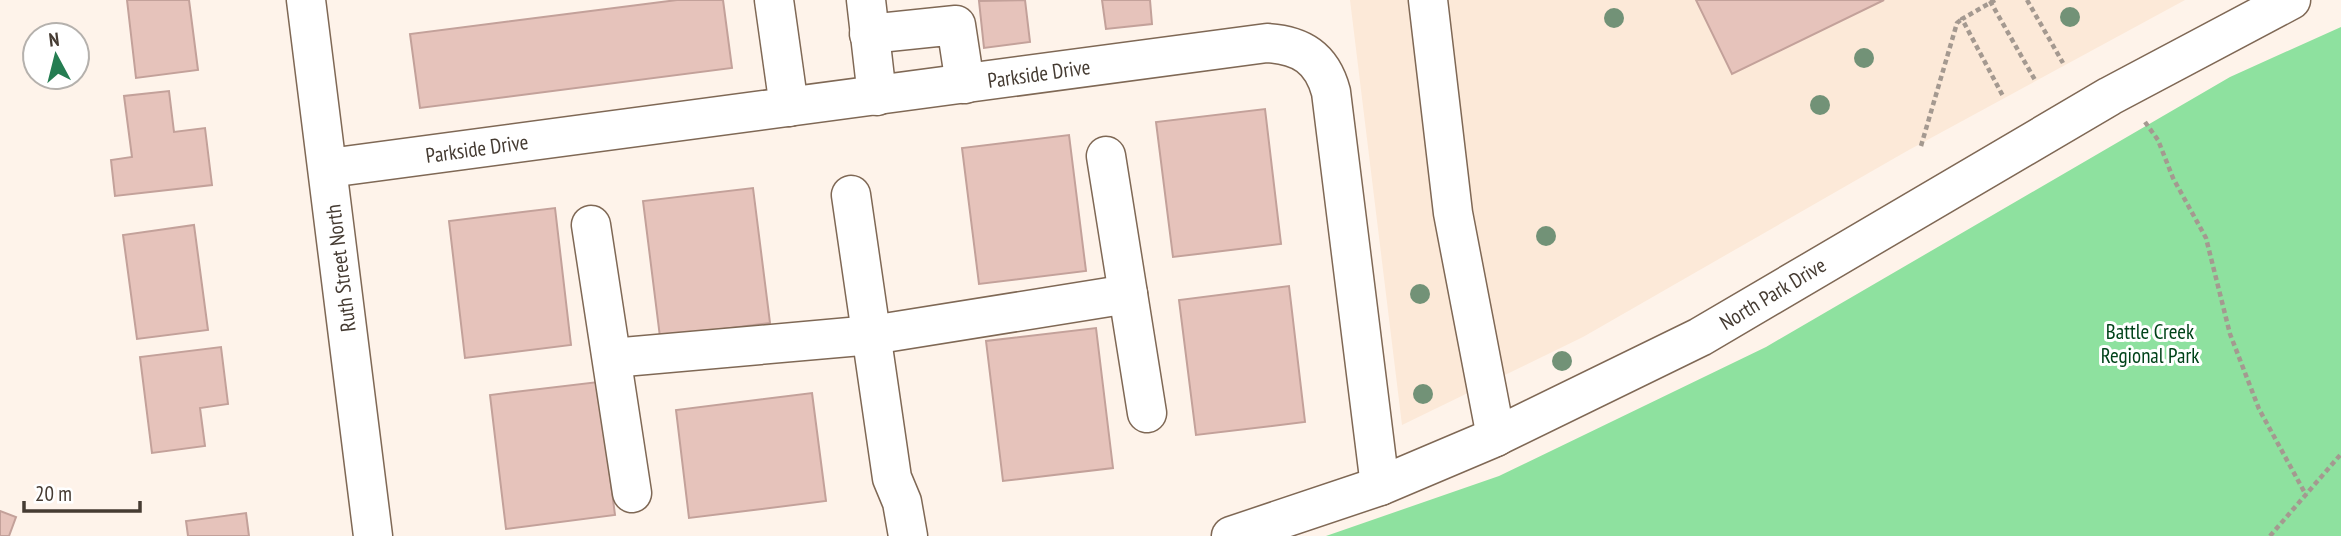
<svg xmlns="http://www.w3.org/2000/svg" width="2341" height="536" font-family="'PT Sans Narrow',sans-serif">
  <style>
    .built { fill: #fce9d8 }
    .green { fill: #8ee19f }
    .building { fill: #e6c3bb; stroke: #c3a19a; stroke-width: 2 }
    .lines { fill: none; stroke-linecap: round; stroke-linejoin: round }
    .minor-casing { stroke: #7f6855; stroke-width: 41 }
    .path { stroke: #a49990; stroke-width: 4.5; stroke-dasharray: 5 3.5; stroke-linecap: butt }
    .minor { stroke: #fff; stroke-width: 38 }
    .tree { fill: #729277 }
    .labels { text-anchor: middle; stroke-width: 6; stroke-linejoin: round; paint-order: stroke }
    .street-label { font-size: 21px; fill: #453b32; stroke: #fff }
    .park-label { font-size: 21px; fill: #004319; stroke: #fff }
  </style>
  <rect width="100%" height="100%" fill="#fef3ea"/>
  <path class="built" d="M 1350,0 L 2185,0 L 1907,151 L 1583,337 L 1402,425 Z"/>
  <path class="green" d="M 2341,27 L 2341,536 L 1326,536 L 1499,476 L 1766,347 L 2230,77 Z"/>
  <g class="building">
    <path d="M 127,0 L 189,0 L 198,70 L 136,78 Z"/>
    <path d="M 677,0 L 723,0 L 732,68 L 420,108 L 410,34 Z"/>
    <path d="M 1025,0 L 1030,42 L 984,48 L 979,1 Z"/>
    <path d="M 1102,0 L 1150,0 L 1152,24 L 1106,29 Z"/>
    <path d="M 1696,0 L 1884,0 L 1732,74 Z"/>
    <path d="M 169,91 L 174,132 L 205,128 L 212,185 L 115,196 L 111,160 L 132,157 L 124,96 Z"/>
    <path d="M 1265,109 L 1281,244 L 1173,257 L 1156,122 Z"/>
    <path d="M 1069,135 L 1086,271 L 979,284 L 962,148 Z"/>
    <path d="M 753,188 L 770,323 L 660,337 L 643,201 Z"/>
    <path d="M 555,208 L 571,345 L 465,358 L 449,221 Z"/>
    <path d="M 194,225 L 208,330 L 137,339 L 123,235 Z"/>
    <path d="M 1289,286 L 1305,422 L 1196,435 L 1179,300 Z"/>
    <path d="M 1096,328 L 1113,468 L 1003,481 L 986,341 Z"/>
    <path d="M 221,347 L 228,404 L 200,408 L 205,446 L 152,453 L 140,357 Z"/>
    <path d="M 598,382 L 615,515 L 506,529 L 490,395 Z"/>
    <path d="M 812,393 L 826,501 L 689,518 L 676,410 Z"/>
    <path d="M 0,511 L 16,517 L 9,536 L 0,536 Z"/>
    <path d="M 246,513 L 249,536 L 188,536 L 186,521 Z"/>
  </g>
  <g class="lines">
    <g class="minor-casing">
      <g id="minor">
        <path d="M 306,0 L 373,536"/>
        <path d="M 774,0 L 789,107"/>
        <path d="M 866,0 L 877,96"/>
        <path d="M 1428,0 L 1453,213 L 1496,437"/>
        <path d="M 869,34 L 956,25 L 965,84"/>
        <path d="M 1106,156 L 1147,413"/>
        <path d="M 329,168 L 1267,43 C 1301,45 1322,58 1331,92 L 1380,486"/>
        <path d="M 851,195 L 892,478 L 902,502 L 908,536"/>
        <path d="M 591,225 L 632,493"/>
        <path d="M 612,358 L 872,335 L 1128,294"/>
        <path d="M 1231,536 L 1380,486 L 1491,439 L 1700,337 L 2110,96 L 2291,0"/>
      </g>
    </g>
    <g class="path">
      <path d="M 1995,0 L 1962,19 L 2004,98"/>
      <path d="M 2027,0 L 2063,63"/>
      <path d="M 1990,1 L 2035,80"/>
      <path d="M 2145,122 L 2158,140 L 2173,178 L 2206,238 L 2230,334 L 2259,409 L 2306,495"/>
      <path d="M 1921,146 L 1957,23 L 1962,19"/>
      <path d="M 2270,536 L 2341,454"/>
    </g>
    <use href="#minor" class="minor"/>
  </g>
  <g class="tree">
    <circle cx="2070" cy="17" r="10"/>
    <circle cx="1614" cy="18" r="10"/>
    <circle cx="1864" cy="58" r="10"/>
    <circle cx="1820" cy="105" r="10"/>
    <circle cx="1546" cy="236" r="10"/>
    <circle cx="1420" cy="294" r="10"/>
    <circle cx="1562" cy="361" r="10"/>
    <circle cx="1423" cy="394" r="10"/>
  </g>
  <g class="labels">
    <g class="street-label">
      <text transform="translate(1039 74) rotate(-8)" y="7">Parkside Drive</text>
      <text transform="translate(477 149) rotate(-8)" y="7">Parkside Drive</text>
      <text transform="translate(341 268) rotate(-97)" y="7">Ruth Street North</text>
      <text transform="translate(1773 294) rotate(-31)" y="7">North Park Drive</text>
    </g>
    <g class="park-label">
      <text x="2150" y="339">Battle Creek<tspan x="2150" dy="24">Regional Park</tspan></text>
    </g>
  </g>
  <g transform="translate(56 56) rotate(353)"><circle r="33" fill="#ffffff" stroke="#b5b1ad" stroke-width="2"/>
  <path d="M0-5L12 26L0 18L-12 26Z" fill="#257d52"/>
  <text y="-10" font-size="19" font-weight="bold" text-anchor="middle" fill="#453b32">N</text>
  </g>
  <path d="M24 501v10h116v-10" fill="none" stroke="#453b32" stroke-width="3.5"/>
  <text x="35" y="501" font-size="21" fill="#453b32" stroke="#ffffff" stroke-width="5" paint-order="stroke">20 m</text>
</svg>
